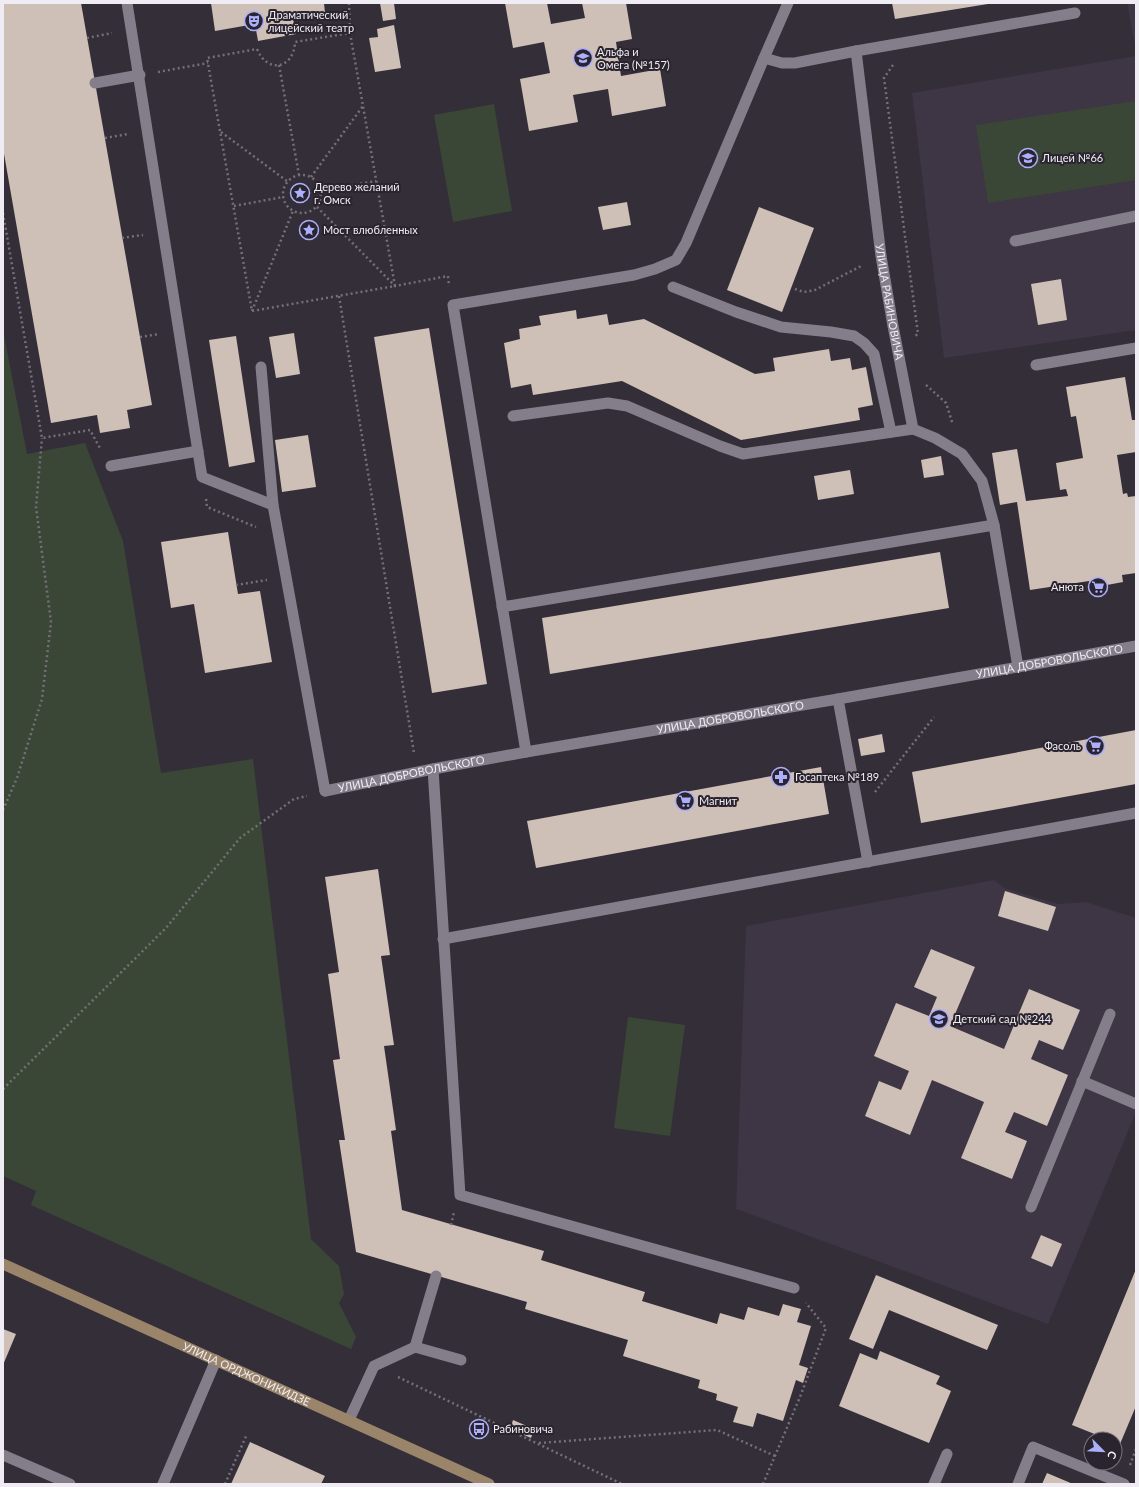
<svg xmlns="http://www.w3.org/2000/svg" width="1139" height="1487" font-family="Lato,sans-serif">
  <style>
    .built { fill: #3e3545 }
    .green { fill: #3a4736 }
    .building { fill: #cebfb7 }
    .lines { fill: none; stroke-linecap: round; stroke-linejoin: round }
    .path { stroke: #746f78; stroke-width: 2.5; stroke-dasharray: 2 3; stroke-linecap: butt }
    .service { stroke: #847e8a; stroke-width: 11 }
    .minor { stroke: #847e8a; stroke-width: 11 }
    .tertiary { stroke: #847e8a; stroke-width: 11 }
    .secondary { stroke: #9a856b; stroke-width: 11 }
    .labels { text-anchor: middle; stroke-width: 4; stroke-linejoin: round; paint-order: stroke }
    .poi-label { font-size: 11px; fill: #f0ecf3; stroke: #2a242e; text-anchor: start }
    .street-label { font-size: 11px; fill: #f0ecf3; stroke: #2a242e }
  </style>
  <rect width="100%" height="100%" fill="#342e38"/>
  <g class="built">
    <path d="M 1127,3 L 1136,3 L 1136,51 Z"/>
    <path d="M 1136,56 L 1136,330 L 944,358 L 912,93 Z"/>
    <path d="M 994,880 L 1004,888 L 1058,904 L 1086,902 L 1136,918 L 1136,1112 L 1048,1324 L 736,1209 L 746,926 Z"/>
  </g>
  <g class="green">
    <path d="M 1136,101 L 1136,180 L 988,203 L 976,125 Z"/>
    <path d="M 494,104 L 512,211 L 453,222 L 434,115 Z"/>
    <path d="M 3,330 L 27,454 L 85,443 L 123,541 L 161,773 L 253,759 L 311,1239 L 339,1266 L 344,1294 L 339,1303 L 356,1337 L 351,1349 L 31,1205 L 36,1191 L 3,1176 Z"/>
    <path d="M 628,1017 L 685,1025 L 670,1136 L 614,1128 Z"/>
  </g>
  <g class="building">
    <path d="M 3,3 L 81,3 L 152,405 L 127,410 L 130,428 L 100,433 L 97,415 L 51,423 L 3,148 Z"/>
    <path d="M 211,3 L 324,3 L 325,13 L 293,18 L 296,34 L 258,41 L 255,24 L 215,31 Z"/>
    <path d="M 380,3 L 394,3 L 396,19 L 383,21 Z"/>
    <path d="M 505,3 L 547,3 L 551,24 L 585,18 L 582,3 L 626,3 L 632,39 L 616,42 L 621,76 L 660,69 L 666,106 L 612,116 L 608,89 L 573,95 L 578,122 L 529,131 L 520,79 L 550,73 L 544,42 L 513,48 Z"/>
    <path d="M 892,3 L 988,3 L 988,4 L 895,19 Z"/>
    <path d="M 394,25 L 401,68 L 375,72 L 369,38 L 378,37 L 377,29 Z"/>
    <path d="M 627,202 L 631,225 L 603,230 L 598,207 Z"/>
    <path d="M 759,207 L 814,228 L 782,312 L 727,290 Z"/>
    <path d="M 1061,279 L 1067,320 L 1038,325 L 1031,284 Z"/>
    <path d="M 576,310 L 577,319 L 607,314 L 609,325 L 644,319 L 755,374 L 775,371 L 773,358 L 829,349 L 831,361 L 850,358 L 852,370 L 866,367 L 873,405 L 858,408 L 860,420 L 741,440 L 622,381 L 533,395 L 531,384 L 511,388 L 504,343 L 520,339 L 519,329 L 541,325 L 539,316 Z"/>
    <path d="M 429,328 L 487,684 L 432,693 L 374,337 Z"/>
    <path d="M 294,333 L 300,374 L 276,378 L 269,337 Z"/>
    <path d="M 236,336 L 255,462 L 229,467 L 209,340 Z"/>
    <path d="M 1125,377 L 1132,420 L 1136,420 L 1136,452 L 1117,455 L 1123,494 L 1127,493 L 1128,497 L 1136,496 L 1136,573 L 1122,575 L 1123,582 L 1091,588 L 1089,581 L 1030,590 L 1017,502 L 1000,505 L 992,453 L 1017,449 L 1026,501 L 1068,496 L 1066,489 L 1060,490 L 1056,463 L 1083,458 L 1076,416 L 1071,417 L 1066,387 Z"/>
    <path d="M 308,435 L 316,487 L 282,492 L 275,440 Z"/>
    <path d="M 941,456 L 944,475 L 924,478 L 921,460 Z"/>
    <path d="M 850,470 L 854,494 L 818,500 L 814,476 Z"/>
    <path d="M 228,532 L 238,594 L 260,591 L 272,662 L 205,673 L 194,604 L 171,608 L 161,542 Z"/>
    <path d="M 940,552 L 949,608 L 550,674 L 542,618 Z"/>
    <path d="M 1136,730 L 1136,784 L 921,823 L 912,772 Z"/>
    <path d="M 882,734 L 885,752 L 861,756 L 858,739 Z"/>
    <path d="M 821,767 L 829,814 L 536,868 L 527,821 Z"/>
    <path d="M 378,869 L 390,955 L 381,956 L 394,1045 L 384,1046 L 396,1130 L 391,1131 L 402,1210 L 544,1251 L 541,1260 L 645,1292 L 642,1301 L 717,1324 L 720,1313 L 744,1320 L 748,1307 L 779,1316 L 783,1304 L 801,1309 L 797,1322 L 811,1326 L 799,1365 L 808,1368 L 803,1383 L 796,1380 L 783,1421 L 757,1413 L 753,1427 L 733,1422 L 738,1407 L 716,1400 L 717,1394 L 698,1388 L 700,1380 L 623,1356 L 628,1340 L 525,1309 L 527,1302 L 356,1252 L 339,1140 L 345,1140 L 333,1060 L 340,1059 L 328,974 L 339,972 L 325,877 Z"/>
    <path d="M 1005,891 L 1056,907 L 1048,931 L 998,916 Z"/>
    <path d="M 931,949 L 975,967 L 950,1026 L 1004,1049 L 1029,989 L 1080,1010 L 1063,1050 L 1039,1040 L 1031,1059 L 1068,1075 L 1047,1126 L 1014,1112 L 1005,1132 L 1027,1141 L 1012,1179 L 961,1158 L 984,1102 L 932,1080 L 910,1135 L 865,1116 L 879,1081 L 901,1090 L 909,1071 L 874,1056 L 896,1003 L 929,1016 L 937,997 L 914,987 Z"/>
    <path d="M 1041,1235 L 1062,1244 L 1052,1267 L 1031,1258 Z"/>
    <path d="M 1136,1269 L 1136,1406 L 1120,1444 L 1115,1442 L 1115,1439 L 1107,1439 L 1072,1425 Z"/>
    <path d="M 876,1275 L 998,1325 L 987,1350 L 889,1310 L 873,1349 L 849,1339 Z"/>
    <path d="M 3,1329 L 16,1334 L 3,1365 Z"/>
    <path d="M 880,1351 L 940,1376 L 936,1384 L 951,1391 L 929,1443 L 839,1406 L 860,1353 L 877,1360 Z"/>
    <path d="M 513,1420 L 534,1429 L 531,1438 L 510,1429 Z"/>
    <path d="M 250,1442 L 325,1476 L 321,1484 L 231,1484 Z"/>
    <path d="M 1047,1473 L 1073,1484 L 1042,1484 Z"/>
  </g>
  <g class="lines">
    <g class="path">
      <path d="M 349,3 L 350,33"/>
      <path d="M 350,33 L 395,286 L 252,311 L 207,58 L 257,49 C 267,74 294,69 295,42 Z"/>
      <path d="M 87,38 L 112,33"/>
      <path d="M 279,65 L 299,175"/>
      <path d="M 893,65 L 884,78 L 918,334 L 915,336"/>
      <path d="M 158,72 L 208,63"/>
      <path d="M 221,132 L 287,181"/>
      <path d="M 105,138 L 128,134"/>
      <circle cx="302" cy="194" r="19"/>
      <path d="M 311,177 L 363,106"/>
      <path d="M 321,191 L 376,181"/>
      <path d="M 234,206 L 283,197"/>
      <path d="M 317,207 L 395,286 L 448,276 L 449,286"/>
      <path d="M 3,213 L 42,438 L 90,430 L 101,450"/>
      <path d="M 122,238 L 143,235"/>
      <path d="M 795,289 L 804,292 L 815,290 L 863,265"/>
      <path d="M 339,296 L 414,753"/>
      <path d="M 252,311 L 293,211"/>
      <path d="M 140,337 L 159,334"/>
      <path d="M 926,385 L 946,403 L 953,425"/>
      <path d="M 206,499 L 207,507 L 256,527"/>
      <path d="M 236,585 L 267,580"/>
      <path d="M 875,792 L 934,717"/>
      <path d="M 3,810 L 17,778 L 42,699 L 51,622 L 36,507 L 42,438"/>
      <path d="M 3,1089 L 166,928 L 240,838 L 294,799 L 307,796"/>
      <path d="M 451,1225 L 454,1212"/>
      <path d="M 398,1377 L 622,1484"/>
      <path d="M 539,1443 L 717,1430 L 775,1456"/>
      <path d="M 1130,1465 L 1136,1449"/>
      <path d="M 225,1484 L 247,1434"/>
      <path d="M 763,1484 L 800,1397 L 826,1328 L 806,1303"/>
    </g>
    <g class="service">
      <path d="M 127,3 L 202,477 L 273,505 L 325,791"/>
      <path d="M 856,51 L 1075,13"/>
      <path d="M 95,83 L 140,75"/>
      <path d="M 1015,241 L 1136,216"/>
      <path d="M 673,287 L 736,312 L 781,327 L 831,332 L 854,336 L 864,343 L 874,354 L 891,432"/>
      <path d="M 1036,365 L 1136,348"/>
      <path d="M 261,367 L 273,505"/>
      <path d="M 513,416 L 608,403 L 627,406 L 720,446 L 743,454 L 913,429"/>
      <path d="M 111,466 L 198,451"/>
      <path d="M 502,607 L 994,525"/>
      <path d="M 838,699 L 868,862"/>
      <path d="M 526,752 L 453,305 L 634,275 L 655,269 L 676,260 L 686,243 L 764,58"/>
      <path d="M 433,769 L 460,1195 L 794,1288"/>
      <path d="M 443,939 L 1136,813"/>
      <path d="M 1082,1081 L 1136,1104"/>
      <path d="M 1031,1207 L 1110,1014"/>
      <path d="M 415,1347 L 436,1276"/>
      <path d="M 349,1420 L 374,1366 L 415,1347 L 461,1360"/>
      <path d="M 3,1455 L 70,1484"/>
      <path d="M 934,1484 L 947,1454"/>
      <path d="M 1018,1484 L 1033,1447 L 1124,1484"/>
    </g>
    <g class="minor">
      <path id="s1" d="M 788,3 L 764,58 L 782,63 L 795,63 L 856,51 L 881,256 L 893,326 L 913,429 L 935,438 L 962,454 L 982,481 L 994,525 L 1018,667"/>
      <path id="s2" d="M 325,791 L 433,769 L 526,752 L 838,699 L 1136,646"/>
    </g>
    <path class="tertiary" d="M 163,1484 L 216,1360"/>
    <path class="secondary" id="s3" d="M 3,1264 L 489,1484"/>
  </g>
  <defs>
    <g id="theatre-ring" transform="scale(1)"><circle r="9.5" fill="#2a242e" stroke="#acaffb" stroke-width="1.5"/><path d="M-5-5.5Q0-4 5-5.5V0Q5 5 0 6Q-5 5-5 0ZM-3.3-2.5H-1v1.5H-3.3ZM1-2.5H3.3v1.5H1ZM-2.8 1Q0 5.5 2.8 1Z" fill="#acaffb"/></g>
    <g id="school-ring" transform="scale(1)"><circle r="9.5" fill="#2a242e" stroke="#acaffb" stroke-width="1.5"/><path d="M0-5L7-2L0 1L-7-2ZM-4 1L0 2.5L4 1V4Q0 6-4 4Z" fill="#acaffb"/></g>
    <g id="sight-ring" transform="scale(1)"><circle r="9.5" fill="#2a242e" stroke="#acaffb" stroke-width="1.5"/><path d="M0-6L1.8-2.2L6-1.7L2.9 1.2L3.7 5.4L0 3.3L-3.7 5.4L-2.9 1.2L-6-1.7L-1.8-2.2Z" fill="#acaffb"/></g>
    <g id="supermarket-ring" transform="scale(1)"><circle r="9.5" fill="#2a242e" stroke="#acaffb" stroke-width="1.5"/><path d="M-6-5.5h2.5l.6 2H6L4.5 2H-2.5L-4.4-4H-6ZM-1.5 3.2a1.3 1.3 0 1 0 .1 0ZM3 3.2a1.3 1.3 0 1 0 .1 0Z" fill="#acaffb"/></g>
    <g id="pharmacy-ring" transform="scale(1)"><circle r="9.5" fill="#2a242e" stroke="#acaffb" stroke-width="1.5"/><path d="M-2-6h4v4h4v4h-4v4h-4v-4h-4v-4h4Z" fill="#acaffb"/></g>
    <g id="bus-ring" transform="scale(1)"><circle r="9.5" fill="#2a242e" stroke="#acaffb" stroke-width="1.5"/><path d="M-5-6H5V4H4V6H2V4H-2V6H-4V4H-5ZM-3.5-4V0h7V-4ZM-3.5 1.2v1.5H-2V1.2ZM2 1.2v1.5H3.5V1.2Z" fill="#acaffb"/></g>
  </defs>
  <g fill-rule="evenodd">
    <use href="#theatre-ring" x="254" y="21"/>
    <use href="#school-ring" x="583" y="58"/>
    <use href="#school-ring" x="1028" y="158"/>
    <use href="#sight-ring" x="300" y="193"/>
    <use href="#sight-ring" x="309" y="230"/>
    <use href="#supermarket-ring" x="1098" y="587"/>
    <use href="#supermarket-ring" x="1095" y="746"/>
    <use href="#pharmacy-ring" x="781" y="777"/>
    <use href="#supermarket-ring" x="685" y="801"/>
    <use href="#school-ring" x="939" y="1019"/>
    <use href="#bus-ring" x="479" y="1429"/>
  </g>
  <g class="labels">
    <g class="poi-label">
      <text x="268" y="19">Драматический<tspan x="268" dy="13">лицейский театр</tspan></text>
      <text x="597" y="56">Альфа и<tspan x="597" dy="13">Омега (№157)</tspan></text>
      <text x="1042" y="162">Лицей №66</text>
      <text x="314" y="191">Дерево желаний<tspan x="314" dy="13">г. Омск</tspan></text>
      <text x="323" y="234">Мост влюбленных</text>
      <text x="1084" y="591" text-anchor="end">Анюта</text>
      <text x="1081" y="750" text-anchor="end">Фасоль</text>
      <text x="795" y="781">Госаптека №189</text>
      <text x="699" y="805">Магнит</text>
      <text x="953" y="1023">Детский сад №244</text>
      <text x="493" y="1433">Рабиновича</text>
    </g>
    <g class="street-label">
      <text dy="4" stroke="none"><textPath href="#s1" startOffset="407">УЛИЦА РАБИНОВИЧА</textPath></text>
      <text dy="4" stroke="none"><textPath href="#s2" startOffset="736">УЛИЦА ДОБРОВОЛЬСКОГО</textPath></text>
      <text dy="4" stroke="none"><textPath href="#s2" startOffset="412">УЛИЦА ДОБРОВОЛЬСКОГО</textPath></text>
      <text dy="4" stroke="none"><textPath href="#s2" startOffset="88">УЛИЦА ДОБРОВОЛЬСКОГО</textPath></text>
      <text dy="4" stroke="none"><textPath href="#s3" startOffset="267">УЛИЦА ОРДЖОНИКИДЗЕ</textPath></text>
    </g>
  </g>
  <rect width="1139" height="1487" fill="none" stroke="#f0ecf3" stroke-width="8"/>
  <g transform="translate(1103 1451) rotate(114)"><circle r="19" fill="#2a242e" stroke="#79747d"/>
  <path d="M0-3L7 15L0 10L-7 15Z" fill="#acaffb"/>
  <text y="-6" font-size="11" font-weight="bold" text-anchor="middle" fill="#f0ecf3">С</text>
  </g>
</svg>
